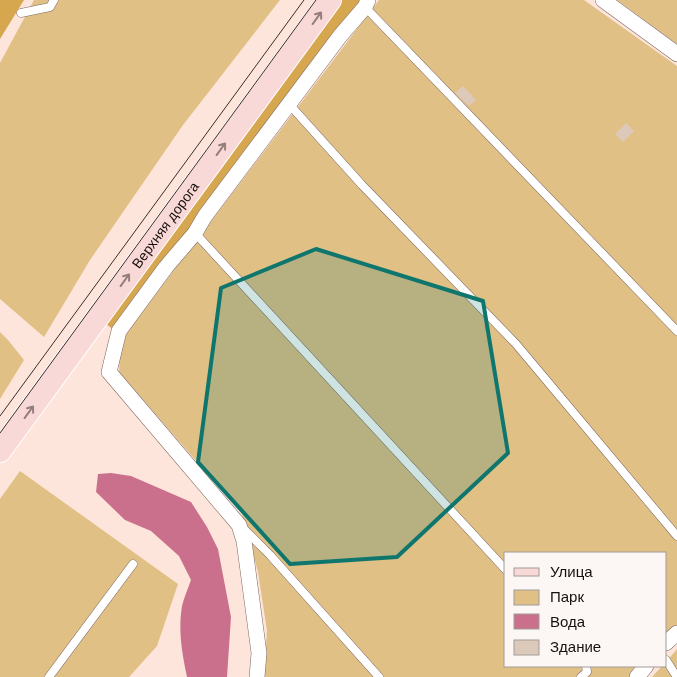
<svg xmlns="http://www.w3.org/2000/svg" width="677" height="677" font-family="Arial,sans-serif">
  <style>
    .green { fill: #e1c086 }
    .forest { fill: #d6a74f }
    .water { fill: #cb708c }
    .building { fill: #dcc9ba }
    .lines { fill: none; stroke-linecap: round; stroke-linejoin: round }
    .service-casing { stroke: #7c675f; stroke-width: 9 }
    .minor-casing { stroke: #7c675f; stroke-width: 16 }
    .primary-casing { stroke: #fff; stroke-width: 24 }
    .service { stroke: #fff; stroke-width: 8 }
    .minor { stroke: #fff; stroke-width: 15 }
    .primary { stroke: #f9d9d7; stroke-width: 22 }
    .tram { stroke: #392f2b; stroke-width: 1 }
    .oneway { stroke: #947f7c }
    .marked { fill: #0f766e; fill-opacity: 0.2; stroke: #0f766e; stroke-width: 4; stroke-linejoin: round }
    .labels { text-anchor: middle; stroke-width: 5; stroke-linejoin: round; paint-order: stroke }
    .street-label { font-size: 14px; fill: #18100d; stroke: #fcf7f5 }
  </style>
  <rect width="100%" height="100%" fill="#fde5db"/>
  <g class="green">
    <path d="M 34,0 L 280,0 L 183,125 L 90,260 L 44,337 L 0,299 L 0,63 Z"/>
    <path d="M 379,0 L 584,0 L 677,66 L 677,625 L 666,635 L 666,553 L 506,553 L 506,666 L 639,666 L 630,677 L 264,677 L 267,631 L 258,572 L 242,514 L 119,372 L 121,340 Z"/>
    <path d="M 617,0 L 677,0 L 677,44 Z"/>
    <path d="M 0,332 L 8,340 L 24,360 L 0,399 Z"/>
    <path d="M 20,471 L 178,584 L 157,646 L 129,677 L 0,677 L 0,499 Z"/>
    <path d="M 677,649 L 677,677 L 652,677 L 662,666 L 666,666 L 666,662 Z"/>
  </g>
  <g class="forest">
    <path d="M 0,0 L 24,0 L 0,39 Z"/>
    <path d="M 341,0 L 362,0 L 113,329 L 103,322 Z"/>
  </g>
  <path class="water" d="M 111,473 L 131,476 L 191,502 L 207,527 L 218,549 L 231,617 L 227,677 L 187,677 C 182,653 178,631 182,606 C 184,597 188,589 191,580 L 179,556 L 151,531 L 125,520 L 96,492 L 98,474 Z"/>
  <g class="building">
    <path d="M 463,86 L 476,100 L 469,106 L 455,93 Z"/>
    <path d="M 626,123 L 634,131 L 623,142 L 615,134 Z"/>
  </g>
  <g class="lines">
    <g class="service-casing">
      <g id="service">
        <path d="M 365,7 L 677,331"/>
        <path d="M 21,13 L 50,7 L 54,0"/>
        <path d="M 289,104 L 362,185 L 516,344 L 677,536"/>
        <path d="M 195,233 L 506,570"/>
        <path d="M 243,528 L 270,555 L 379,677"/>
        <path d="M 666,660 L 677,677"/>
        <path d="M 49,677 L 133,564"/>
        <path d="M 581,677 L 587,672 L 586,666"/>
      </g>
    </g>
    <g class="minor-casing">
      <g id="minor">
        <path d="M 603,0 L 677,54"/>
        <path d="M 666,643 L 677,633"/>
        <path d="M 257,677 L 259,653 L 244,541 L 239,525 L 109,372 L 119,331 L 166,267 L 195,233 L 205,216 L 340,36 L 365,7 L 368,0"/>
        <path d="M 637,677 L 646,666"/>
      </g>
    </g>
    <g class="primary-casing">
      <g id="primary">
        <path id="s1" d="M 0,451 L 330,0"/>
      </g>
    </g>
    <use href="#service" class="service"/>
    <use href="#minor" class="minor"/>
    <use href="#primary" class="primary"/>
    <g class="tram">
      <path d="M 0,416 L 304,0"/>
      <path d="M 0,433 L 316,0"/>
    </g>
  </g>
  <defs><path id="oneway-shaft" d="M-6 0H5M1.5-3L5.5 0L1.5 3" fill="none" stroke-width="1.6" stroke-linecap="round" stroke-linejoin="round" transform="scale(1.25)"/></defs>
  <g class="oneway">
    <use href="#oneway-shaft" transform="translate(317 18) rotate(-54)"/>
    <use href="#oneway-shaft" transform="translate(221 149) rotate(-54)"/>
    <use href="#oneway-shaft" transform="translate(125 280) rotate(-54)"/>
    <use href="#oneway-shaft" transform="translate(29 412) rotate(-54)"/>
  </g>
  <path class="marked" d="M 316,249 L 483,301 L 508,453 L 397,557 L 290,564 L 198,462 L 221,288 Z"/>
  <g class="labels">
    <g class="street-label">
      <text dy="5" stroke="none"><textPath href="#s1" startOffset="280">Верхняя дорога</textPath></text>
    </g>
  </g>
  <rect x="504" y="552" width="162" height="115" fill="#fcf7f5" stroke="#a19b98"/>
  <rect x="514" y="568" width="25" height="8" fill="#f9d9d7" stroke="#a19b98"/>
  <text x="550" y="577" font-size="15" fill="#18100d">Улица</text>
  <rect x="514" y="590" width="25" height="15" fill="#e1c086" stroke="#a19b98"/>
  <text x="550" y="602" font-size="15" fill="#18100d">Парк</text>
  <rect x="514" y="614" width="25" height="15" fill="#cb708c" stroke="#a19b98"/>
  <text x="550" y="627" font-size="15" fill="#18100d">Вода</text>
  <rect x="514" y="640" width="25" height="15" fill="#dcc9ba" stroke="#a19b98"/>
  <text x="550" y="652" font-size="15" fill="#18100d">Здание</text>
</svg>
